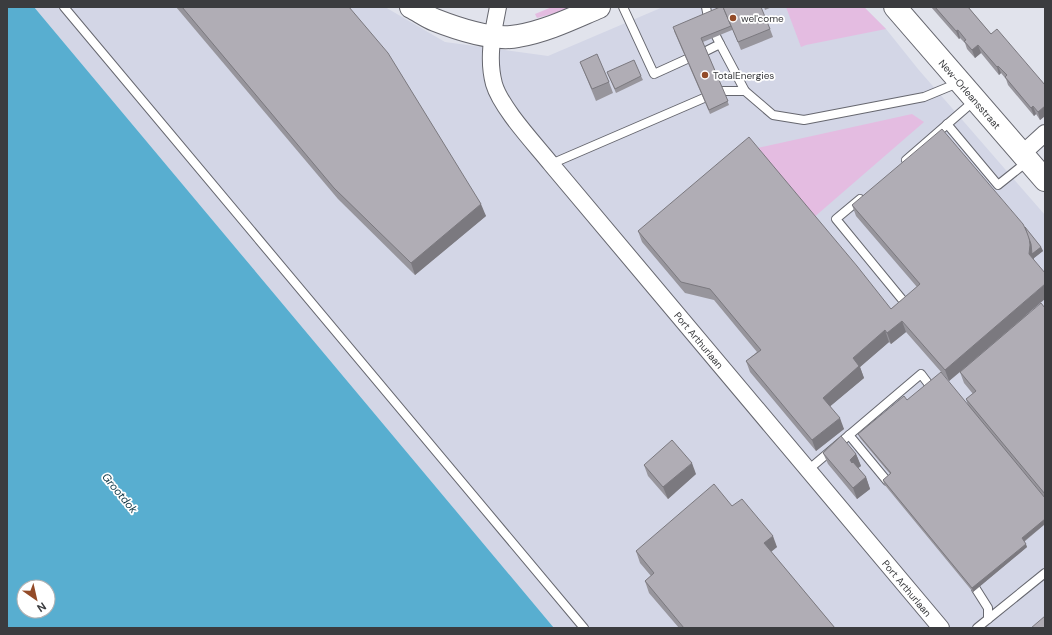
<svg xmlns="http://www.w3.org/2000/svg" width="1052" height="635" font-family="'DM Sans',sans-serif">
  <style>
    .built { fill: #d3d6e6 }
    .green { fill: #e4bce1 }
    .water { fill: #58aed0; fill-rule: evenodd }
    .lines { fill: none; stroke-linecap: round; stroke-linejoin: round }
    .service-casing { stroke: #66676f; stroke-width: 10 }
    .minor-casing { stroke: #66676f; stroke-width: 18 }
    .secondary-casing { stroke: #66676f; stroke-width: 24 }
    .service { stroke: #fff; stroke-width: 8 }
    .minor { stroke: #fff; stroke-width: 16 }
    .secondary { stroke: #fff; stroke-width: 22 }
    .wall { fill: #97959c }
    .shaded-wall { fill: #7b797f }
    .building { fill: #b0adb5; stroke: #7b797f }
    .poi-dot { fill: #934b28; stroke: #fff; stroke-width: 1.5 }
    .labels { text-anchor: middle; stroke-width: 3.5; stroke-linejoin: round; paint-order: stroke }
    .poi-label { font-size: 10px; fill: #3b3c3f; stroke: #fff; text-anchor: start }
    .street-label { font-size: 10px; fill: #3b3c3f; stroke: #fff }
    .water-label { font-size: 11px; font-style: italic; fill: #0d3544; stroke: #fff }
  </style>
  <rect width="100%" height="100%" fill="#e1e3ec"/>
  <path class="built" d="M 34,7 L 385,7 L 445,42 L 548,56 L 663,7 L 864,7 L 886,29 L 918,69 L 1045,215 L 1045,628 L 554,628 Z"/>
  <g class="green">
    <path d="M 552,7 L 571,7 L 559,12 L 537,18 L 535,14 Z"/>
    <path d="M 786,7 L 864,7 L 886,29 L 806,45 L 801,47 Z"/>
    <path d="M 912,114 L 924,122 L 812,219 L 753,149 Z"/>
  </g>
  <path class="water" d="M 7,7 L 34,7 L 554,628 L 7,628 ZM 24,587 L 48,587 L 48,611 L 24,611 Z"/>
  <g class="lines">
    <g class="service-casing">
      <g id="service">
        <path d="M 64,7 L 584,628"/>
        <path d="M 623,7 L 654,74 L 687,59"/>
        <path d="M 706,7 L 708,17"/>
        <path d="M 720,44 L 745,91"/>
        <path d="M 706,51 L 720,44 L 716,36"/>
        <path d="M 723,91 L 745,91 L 773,115 L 804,120 L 924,97 L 958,83"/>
        <path d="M 947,124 L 998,185 L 1028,161"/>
        <path d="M 906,160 L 974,101"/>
        <path d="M 551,164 L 704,98"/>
        <path d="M 860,199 L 836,219 L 905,303"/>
        <path d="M 849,435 L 887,481"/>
        <path d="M 808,470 L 921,374 L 930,386"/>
        <path d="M 976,589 L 988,608 L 988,619"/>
        <path d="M 977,628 L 1045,573"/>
      </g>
    </g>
    <g class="minor-casing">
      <g id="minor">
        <path d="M 498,7 C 493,32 487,58 494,84 C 501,108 535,144 551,164 L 941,628"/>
        <path d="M 1022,154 L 1045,133"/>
      </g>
    </g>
    <g class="secondary-casing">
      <g id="secondary">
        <path d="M 411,7 C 419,11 427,17 435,20 C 458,29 494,41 518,36 C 547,31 573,18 599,7"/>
        <path d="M 895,7 L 1045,180"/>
      </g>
    </g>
    <use href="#service" class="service"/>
    <use href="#minor" class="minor"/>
    <use href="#secondary" class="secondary"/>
  </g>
  <g class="wall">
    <path d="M 176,7 L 349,7 L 486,216 L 415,275 L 338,199 Z"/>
    <path d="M 720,7 L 770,29 L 773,37 L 741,50 L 732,28 L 732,30 L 703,42 L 729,105 L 710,114 L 674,31 Z"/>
    <path d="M 764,7 L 772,7 L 765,10 Z"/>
    <path d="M 931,7 L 968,7 L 991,34 L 1045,85 L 1045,116 L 1040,120 L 1036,114 L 1034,116 L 1008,85 L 1006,79 L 1001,73 L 999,75 L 981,53 L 975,58 L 967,49 L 965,43 L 960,38 L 959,39 Z"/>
    <path d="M 580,62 L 609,82 L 613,93 L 596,101 Z"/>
    <path d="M 607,72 L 641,76 L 643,80 L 616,93 Z"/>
    <path d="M 852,205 L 1025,228 L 1041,247 L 1043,251 L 1034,258 L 1026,315 L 1045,308 L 1045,524 L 1024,542 L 1027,547 L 973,592 L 884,484 L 883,480 L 890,474 L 860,438 L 858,434 L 907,400 L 968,406 L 966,399 L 973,394 L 964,383 L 960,372 L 949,381 L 906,332 L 891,344 L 889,342 L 860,367 L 864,378 L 830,406 L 844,429 L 816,451 L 750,372 L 746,361 L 757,352 L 714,300 L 685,293 L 642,242 L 638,231 L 891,309 L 917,287 L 856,216 Z"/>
    <path d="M 823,453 L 856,454 L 861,466 L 858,468 L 866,477 L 870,489 L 857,499 L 828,464 Z"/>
    <path d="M 644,465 L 696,474 L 668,499 L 648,476 Z"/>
    <path d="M 732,506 L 777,547 L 771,552 L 835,628 L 679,628 L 649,593 L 645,581 L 651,576 L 640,563 L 636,551 Z"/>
  </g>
  <g class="shaded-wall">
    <path d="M 958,30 L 960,38 L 959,39 L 956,31 Z"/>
    <path d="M 978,45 L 981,53 L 975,58 L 972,50 Z"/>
    <path d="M 998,66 L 1001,73 L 999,75 L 997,67 Z"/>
    <path d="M 1033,106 L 1036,114 L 1034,116 L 1031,108 Z"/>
    <path d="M 1045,106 L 1045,116 L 1040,120 L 1038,112 Z"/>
    <path d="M 481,204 L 486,216 L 415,275 L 411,263 Z"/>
    <path d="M 1029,236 L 1041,247 L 1043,251 L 1034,258 L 1033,266 L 1029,254 Z"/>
    <path d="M 1045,284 L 1045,299 L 949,381 L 945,370 Z"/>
    <path d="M 902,321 L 906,332 L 891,344 L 887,333 Z"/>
    <path d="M 885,330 L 889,342 L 860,367 L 864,378 L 827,409 L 823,398 L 853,358 Z"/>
    <path d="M 840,418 L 844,429 L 816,451 L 812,440 Z"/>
    <path d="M 856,454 L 861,466 L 854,471 L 850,460 Z"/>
    <path d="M 692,463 L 696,474 L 668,499 L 663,487 Z"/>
    <path d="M 866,477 L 870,489 L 857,499 L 853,488 Z"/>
    <path d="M 1045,519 L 1045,524 L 1023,542 L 1022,538 Z"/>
    <path d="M 773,536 L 777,547 L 768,554 L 764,543 Z"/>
    <path d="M 1026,544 L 1027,547 L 973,592 L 972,588 Z"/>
  </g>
  <g class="building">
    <path d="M 182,7 L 349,7 L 388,53 L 481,204 L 411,263 L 334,188 Z"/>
    <path d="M 720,7 L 723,7 L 731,26 L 701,38 L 728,101 L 709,110 L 673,27 Z"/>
    <path d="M 723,7 L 761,7 L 770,29 L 738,42 Z"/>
    <path d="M 935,7 L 968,7 L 991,34 L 997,29 L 1045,85 L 1045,106 L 1038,112 L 1033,106 L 1031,108 L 1005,77 L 1007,75 L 998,66 L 997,67 L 978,45 L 972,50 L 964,41 L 966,40 L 958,30 L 956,31 Z"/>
    <path d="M 597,54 L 609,82 L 592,89 L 580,62 Z"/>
    <path d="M 634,60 L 641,76 L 615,89 L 607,72 Z"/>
    <path d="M 942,129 L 1023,224 L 1029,236 L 1030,245 L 1029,254 L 1045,273 L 1045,284 L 945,370 L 902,321 L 887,333 L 885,330 L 853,358 L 859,366 L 823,398 L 840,418 L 812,440 L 746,361 L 761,350 L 710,289 L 681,282 L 638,231 L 749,137 L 857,266 L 891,309 L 920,284 L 852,205 Z"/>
    <path d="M 1025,227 L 1041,247 L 1032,254 L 1031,244 Z"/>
    <path d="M 1041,303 L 1045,308 L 1045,494 L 966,399 L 976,391 L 960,372 Z"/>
    <path d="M 941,372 L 1045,498 L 1045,519 L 1022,538 L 1026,544 L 972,588 L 883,480 L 891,473 L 858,434 L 904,396 L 907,400 Z"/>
    <path d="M 841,436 L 856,454 L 850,460 L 852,463 L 853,462 L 866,477 L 853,488 L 823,453 Z"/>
    <path d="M 672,440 L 692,463 L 663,487 L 644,465 Z"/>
    <path d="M 714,484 L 732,506 L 742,499 L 773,536 L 764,543 L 835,628 L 684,628 L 645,581 L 654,573 L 636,551 Z"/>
    <path d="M 1045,616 L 1045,628 L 1031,628 Z"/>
  </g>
  <g class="poi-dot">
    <circle cx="733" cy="18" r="4"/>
    <circle cx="705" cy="75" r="4"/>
  </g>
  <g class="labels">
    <g class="poi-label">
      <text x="741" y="22">wel'come</text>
      <text x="713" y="79">TotalEnergies</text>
    </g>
    <g class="street-label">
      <text transform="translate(970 94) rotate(49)" y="4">New-Orleansstraat</text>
      <text transform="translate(699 340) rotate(50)" y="4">Port Arthurlaan</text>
      <text transform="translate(907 588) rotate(50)" y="4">Port Arthurlaan</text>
    </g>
    <g class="water-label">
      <text transform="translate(120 493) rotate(50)" y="4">Grootdok</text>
    </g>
  </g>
  <rect width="1052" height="635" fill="none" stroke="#3b3c3f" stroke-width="16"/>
  <g transform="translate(36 599) rotate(146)"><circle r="19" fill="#ffffff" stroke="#b1b1b2"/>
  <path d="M0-3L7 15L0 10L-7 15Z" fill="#934b28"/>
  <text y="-6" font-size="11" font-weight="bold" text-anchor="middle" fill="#3b3c3f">N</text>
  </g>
</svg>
